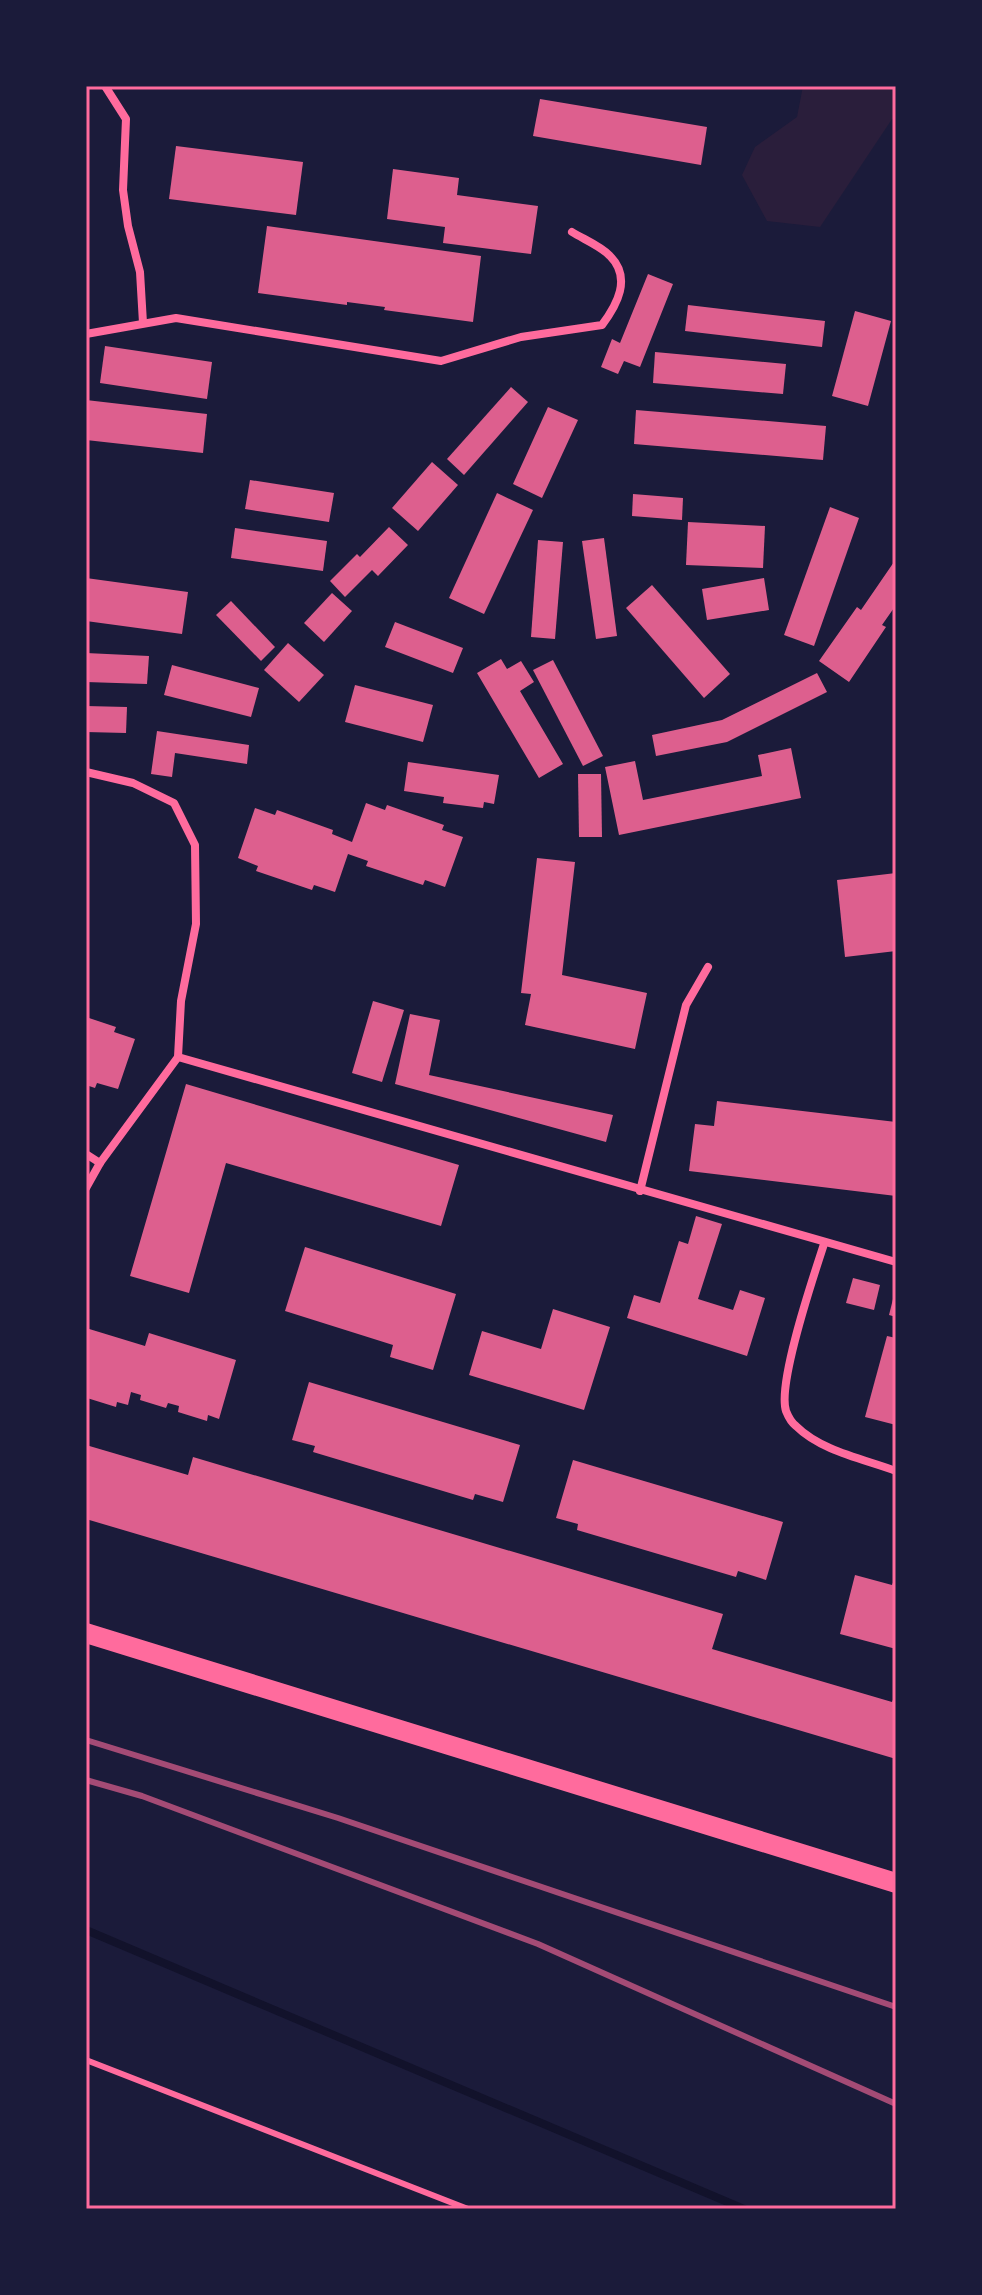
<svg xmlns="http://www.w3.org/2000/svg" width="982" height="2295" font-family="'IBM Plex Sans',sans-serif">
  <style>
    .green { fill: #2a1e3b }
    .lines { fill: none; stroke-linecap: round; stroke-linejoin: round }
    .stream { stroke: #12122b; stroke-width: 8 }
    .building { fill: #dd5f8e }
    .service { stroke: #ff6b9d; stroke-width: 6 }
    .minor { stroke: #ff6b9d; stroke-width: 8 }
    .primary { stroke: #ff6b9d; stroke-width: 20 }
    .rail { stroke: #a44b75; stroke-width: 6 }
    .neatline { fill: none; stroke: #ff6b9d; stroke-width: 3 }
  </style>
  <rect width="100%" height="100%" fill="#1b1b3a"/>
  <path class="green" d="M 803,86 L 896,86 L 896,120 L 892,119 L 820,227 L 767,221 L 742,175 L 755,147 L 797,117 Z"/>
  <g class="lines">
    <path class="stream" d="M 86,1930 L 744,2209"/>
  </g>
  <g class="building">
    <path d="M 540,99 L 707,127 L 701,165 L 533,136 Z"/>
    <path d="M 176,146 L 303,162 L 296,215 L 169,199 Z"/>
    <path d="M 393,169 L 459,178 L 457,195 L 538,206 L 531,254 L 443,243 L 445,227 L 387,219 Z"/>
    <path d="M 267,226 L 481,256 L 473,322 L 384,310 L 385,307 L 347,302 L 347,305 L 258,293 Z"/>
    <path d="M 648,274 L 673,284 L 640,367 L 624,361 L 618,374 L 601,367 L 612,339 L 620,343 Z"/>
    <path d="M 688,305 L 825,321 L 822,347 L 685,331 Z"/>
    <path d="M 855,311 L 891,321 L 868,406 L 832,396 Z"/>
    <path d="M 105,346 L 212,362 L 207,399 L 100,383 Z"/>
    <path d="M 655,352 L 786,364 L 783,394 L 653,383 Z"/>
    <path d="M 511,387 L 528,402 L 464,475 L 447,459 Z"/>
    <path d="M 86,400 L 207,414 L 203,453 L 86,440 Z"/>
    <path d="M 548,407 L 578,420 L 542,498 L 513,484 Z"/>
    <path d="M 636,410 L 826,426 L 823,460 L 634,444 Z"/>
    <path d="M 432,462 L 458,485 L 418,531 L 392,508 Z"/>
    <path d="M 250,480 L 334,493 L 329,522 L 245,509 Z"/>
    <path d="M 497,493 L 533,510 L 484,614 L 449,598 Z"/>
    <path d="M 633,494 L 683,498 L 682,520 L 632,516 Z"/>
    <path d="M 830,507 L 859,518 L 814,646 L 784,635 Z"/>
    <path d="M 688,522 L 765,526 L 763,568 L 686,565 Z"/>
    <path d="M 389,527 L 408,545 L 378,576 L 372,570 L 345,597 L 330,581 L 357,554 L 360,557 Z"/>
    <path d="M 235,528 L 327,541 L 323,571 L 231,558 Z"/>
    <path d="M 604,538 L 617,636 L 596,639 L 582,541 Z"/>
    <path d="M 538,540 L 563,542 L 555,639 L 531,637 Z"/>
    <path d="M 896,559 L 896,605 L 882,625 L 886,627 L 849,682 L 819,661 L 857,607 L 861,610 Z"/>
    <path d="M 86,578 L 188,592 L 182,634 L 86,621 Z"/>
    <path d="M 764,578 L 769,610 L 707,620 L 702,589 Z"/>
    <path d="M 652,585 L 730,674 L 704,698 L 626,608 Z"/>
    <path d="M 332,593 L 352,611 L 324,642 L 304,623 Z"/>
    <path d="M 231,601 L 275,647 L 261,661 L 216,615 Z"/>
    <path d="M 395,622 L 463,648 L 453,673 L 385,647 Z"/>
    <path d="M 288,643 L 324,675 L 299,702 L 264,670 Z"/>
    <path d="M 86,653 L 149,656 L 147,684 L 86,682 Z"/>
    <path d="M 501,659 L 507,669 L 521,661 L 534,682 L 520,691 L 563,764 L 539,778 L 477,673 Z"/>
    <path d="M 553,660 L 603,756 L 583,766 L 533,670 Z"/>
    <path d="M 172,665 L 259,688 L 251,717 L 164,695 Z"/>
    <path d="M 817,673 L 827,692 L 727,742 L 656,756 L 652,735 L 722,720 Z"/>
    <path d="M 355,685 L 433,705 L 423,742 L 345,722 Z"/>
    <path d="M 86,706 L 127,707 L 126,733 L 86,732 Z"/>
    <path d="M 157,731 L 249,745 L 247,764 L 175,753 L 172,777 L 151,774 Z"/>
    <path d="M 791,748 L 801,798 L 619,835 L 605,767 L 635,761 L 643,800 L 762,776 L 758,755 Z"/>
    <path d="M 408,762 L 499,775 L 494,804 L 484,802 L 483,808 L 443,803 L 444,797 L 404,791 Z"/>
    <path d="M 578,774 L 601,774 L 602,837 L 579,837 Z"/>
    <path d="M 366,803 L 385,810 L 387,805 L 444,825 L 442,830 L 463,837 L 445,887 L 425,880 L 423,885 L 366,866 L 368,861 L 348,854 L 335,892 L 314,885 L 312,890 L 256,871 L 258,866 L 238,858 L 255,808 L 275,815 L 277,810 L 333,830 L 332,834 L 352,842 Z"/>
    <path d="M 537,858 L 575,862 L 562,975 L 647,993 L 635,1049 L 525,1025 L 531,994 L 521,993 Z"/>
    <path d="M 896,873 L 896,951 L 845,957 L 837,880 Z"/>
    <path d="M 373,1001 L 404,1010 L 382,1082 L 352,1073 Z"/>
    <path d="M 410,1014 L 440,1020 L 429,1075 L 613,1115 L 606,1142 L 395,1084 Z"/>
    <path d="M 86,1017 L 116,1027 L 114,1032 L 135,1039 L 118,1089 L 97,1083 L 95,1088 L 86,1085 Z"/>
    <path d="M 186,1084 L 459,1165 L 441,1226 L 226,1163 L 189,1293 L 130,1276 Z"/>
    <path d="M 717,1101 L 896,1122 L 896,1196 L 689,1171 L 695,1124 L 714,1126 Z"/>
    <path d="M 696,1216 L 722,1224 L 698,1299 L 733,1310 L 740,1290 L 765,1298 L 747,1356 L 627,1318 L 634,1295 L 660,1303 L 679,1241 L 688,1244 Z"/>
    <path d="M 305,1247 L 456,1294 L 433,1370 L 390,1357 L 393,1345 L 285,1311 Z"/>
    <path d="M 853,1278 L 880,1285 L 874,1310 L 846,1303 Z"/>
    <path d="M 895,1291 L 896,1291 L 896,1317 L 889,1315 Z"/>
    <path d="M 553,1309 L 610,1327 L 584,1410 L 469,1375 L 482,1331 L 541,1349 Z"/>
    <path d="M 86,1328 L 145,1346 L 149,1333 L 236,1360 L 219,1419 L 208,1415 L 207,1421 L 178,1412 L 179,1406 L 168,1403 L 166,1408 L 140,1400 L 141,1395 L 131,1392 L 128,1405 L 117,1402 L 116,1407 L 87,1398 Z"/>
    <path d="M 887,1336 L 896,1338 L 896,1425 L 865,1417 Z"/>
    <path d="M 309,1382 L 520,1445 L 503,1502 L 475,1494 L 473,1500 L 313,1452 L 315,1446 L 292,1440 Z"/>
    <path d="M 86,1445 L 188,1475 L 193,1457 L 723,1614 L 712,1649 L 892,1702 L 896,1693 L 896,1759 L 86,1519 Z"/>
    <path d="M 573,1460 L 783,1522 L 766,1580 L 738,1571 L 736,1577 L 577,1530 L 578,1524 L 556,1518 Z"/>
    <path d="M 855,1575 L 892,1585 L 896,1575 L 896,1649 L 840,1634 Z"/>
  </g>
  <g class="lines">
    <path class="service" d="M 86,2060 L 468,2209"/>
    <g class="minor">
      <path d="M 105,86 L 126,119 L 123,190 L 128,226 L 140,272 L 143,323"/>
      <path d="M 86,334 L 176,318 L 441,361 L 521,337 L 602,325 C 617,305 632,278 610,256 C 601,246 583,239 572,232"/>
      <path d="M 86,772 L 133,783 L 174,803 L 195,845 L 196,924 L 181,1001 L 178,1057 L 100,1163 L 86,1188"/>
      <path d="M 178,1057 L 896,1262"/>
      <path d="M 86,1154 L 100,1163"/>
      <path d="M 640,1191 L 686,1005 L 708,967"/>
      <path d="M 824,1244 C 814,1275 777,1383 786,1411 C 788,1416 792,1423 796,1426 C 821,1451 864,1459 896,1471"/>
    </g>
    <path class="primary" d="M 86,1633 L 896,1883"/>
    <g class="rail">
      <path d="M 86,1740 L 338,1818 L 896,2007"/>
      <path d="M 86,1780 L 142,1796 L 538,1944 L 896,2104"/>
    </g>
  </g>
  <rect width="982" height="2295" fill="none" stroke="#1b1b3a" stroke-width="176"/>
  <rect x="88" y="88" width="806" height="2119" class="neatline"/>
</svg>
